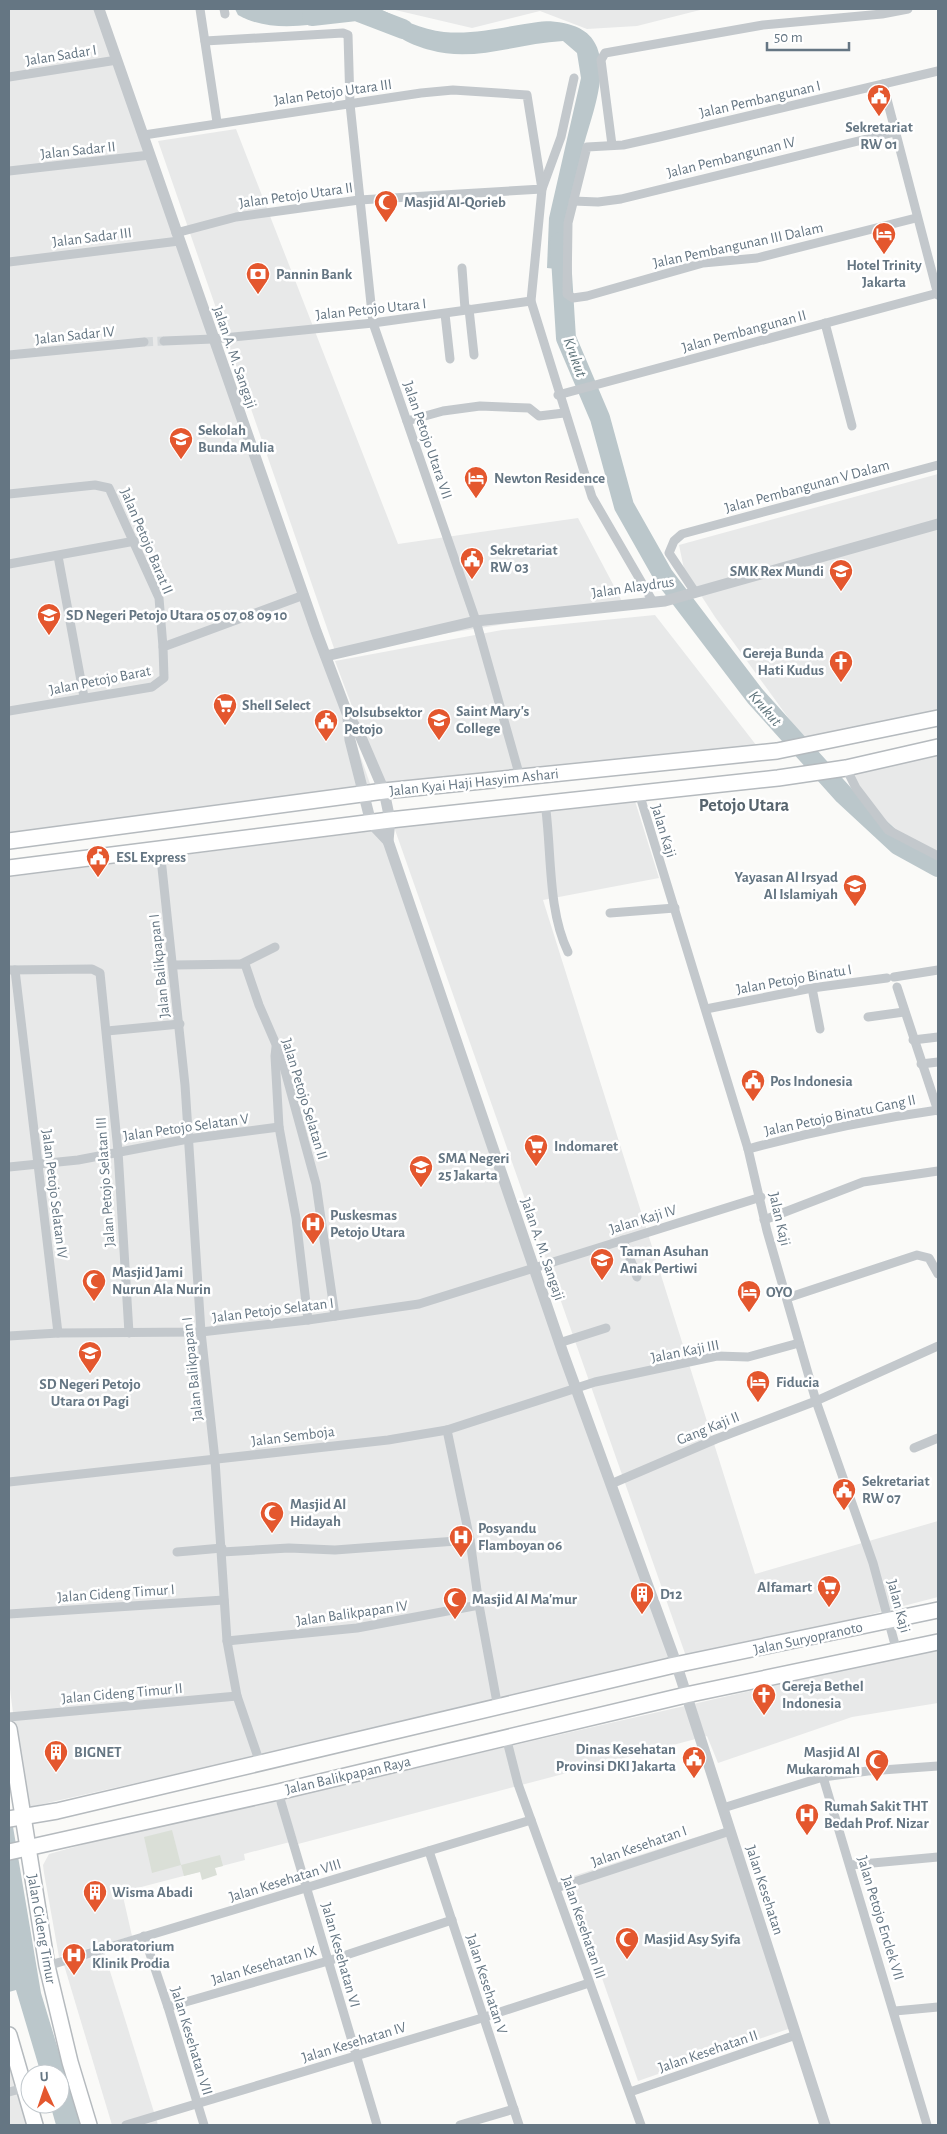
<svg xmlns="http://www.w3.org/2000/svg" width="947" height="2134" font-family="'Alegreya Sans',sans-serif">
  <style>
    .built { fill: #e8e9e9 }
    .green { fill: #dadfd7 }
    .water { fill: #bbc7cb }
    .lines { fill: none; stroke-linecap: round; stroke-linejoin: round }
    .river { stroke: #bbc7cb; stroke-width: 20 }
    .minor-tunnel { stroke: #d5d9db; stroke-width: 9; stroke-dasharray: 9 4.5; stroke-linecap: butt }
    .primary-casing { stroke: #b5babe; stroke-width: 18 }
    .minor { stroke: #c3c8cc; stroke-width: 9 }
    .tertiary { stroke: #c3c8cc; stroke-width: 11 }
    .primary { stroke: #fff; stroke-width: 15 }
    .labels { text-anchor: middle; stroke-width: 5; stroke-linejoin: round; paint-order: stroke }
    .street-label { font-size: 15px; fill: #657683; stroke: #fff }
    .poi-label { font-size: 15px; font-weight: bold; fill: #657683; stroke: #fff; text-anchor: start }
    .water-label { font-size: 16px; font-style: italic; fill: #60757c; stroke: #fff }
    .quarter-label { font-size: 18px; font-weight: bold; fill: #57646e; stroke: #fff }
  </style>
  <rect width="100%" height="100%" fill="#fafaf8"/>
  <g class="built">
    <path d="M 9,9 L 94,9 L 231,387 L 374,795 L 9,843 Z"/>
    <path d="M 391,9 L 704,9 L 637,26 L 587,29 L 540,11 L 472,28 Z"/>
    <path d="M 236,129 L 398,544 L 578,518 L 624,605 L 335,651 L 158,141 Z"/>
    <path d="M 938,474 L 938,720 L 811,749 L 715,617 L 684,569 L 679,545 Z"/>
    <path d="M 655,615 L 760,750 L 382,786 L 335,661 L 502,630 Z"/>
    <path d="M 938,748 L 938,858 L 899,834 L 839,770 Z"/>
    <path d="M 635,801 L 659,878 L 543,900 L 755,1574 L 938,1521 L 938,1597 L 688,1662 L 394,827 Z"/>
    <path d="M 380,830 L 673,1662 L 25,1808 L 9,1681 L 9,877 Z"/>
    <path d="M 938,1648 L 938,1703 L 852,1717 L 718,1763 L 707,1736 L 298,1844 L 283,1798 Z"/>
    <path d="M 274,1799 L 279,1807 L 290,1842 L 244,1854 L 245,1860 L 122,1892 L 132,1936 L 59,1957 L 44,1873 L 43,1865 L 49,1854 L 107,1838 Z"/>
    <path d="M 725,1828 L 791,2028 L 638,2081 L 567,1878 Z"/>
    <path d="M 104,1952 L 158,2125 L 112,2125 L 64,1965 Z"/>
    <path d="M 9,2058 L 19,2099 L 27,2125 L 9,2125 Z"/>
  </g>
  <path class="green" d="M 172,1830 L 181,1865 L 220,1855 L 223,1866 L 215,1868 L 217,1875 L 202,1880 L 200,1872 L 184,1876 L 181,1865 L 152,1873 L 144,1837 Z"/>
  <g class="water">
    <path d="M 235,9 L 341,9 L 334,21 C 302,27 266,31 238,15 Z"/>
    <path d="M 380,9 C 399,18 422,30 444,32 C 476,35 507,26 538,22 C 550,20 568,23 579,28 C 624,51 586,125 580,161 C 573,197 570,234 566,270 L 547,268 L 549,218 L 581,78 L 577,53 L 563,41 C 519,43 474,63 430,50 C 422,48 411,44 404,40 C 393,33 389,27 375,23 Z"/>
    <path d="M 9,1803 L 41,1993 L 81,2125 L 56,2125 L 50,2104 L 60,2104 L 60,2074 L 41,2074 L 16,1990 L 9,1992 Z"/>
  </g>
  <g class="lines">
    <g class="river">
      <path d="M 312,16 L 356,11 L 403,29"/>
      <path d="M 560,242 L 566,338 L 600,418 L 624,506 L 663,575 L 755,696 L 844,795 L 898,845 L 938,867"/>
    </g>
    <path class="minor-tunnel" d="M 144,342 L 164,341"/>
    <g class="primary-casing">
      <g id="primary">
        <path d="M 9,841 L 384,791 L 777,751 L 938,718"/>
        <path d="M 9,868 L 390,820 L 778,778 L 846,768 L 938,747"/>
        <path d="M 9,1729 L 47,1966 L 70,2062 L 89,2125"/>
        <path d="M 9,1819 L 57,1811 L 670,1666 L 938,1610"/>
        <path d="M 9,1852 L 278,1792 L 686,1695 L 938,1642"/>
        <path d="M 9,2035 L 35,2125"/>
      </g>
    </g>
    <g class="minor">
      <path d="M 200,9 L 217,122"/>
      <path d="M 224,9 L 225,14"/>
      <path d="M 205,41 L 343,33 L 348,35 L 350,104 L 373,323 L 476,621 L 520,777"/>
      <path d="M 9,77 L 117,60"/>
      <path d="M 574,78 L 561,137 L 542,189 L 531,301 L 592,497 L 653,602"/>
      <path d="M 883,84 L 938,295"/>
      <path d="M 144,135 L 421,93 L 453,90 L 527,95 L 542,189 L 359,200 L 236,217 L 176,233"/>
      <path d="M 612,145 L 601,60 L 605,53 L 763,25 L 882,14 L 908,9"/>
      <path d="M 9,171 L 150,155"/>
      <path d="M 573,201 L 598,202 L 621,199 L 895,132"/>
      <path d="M 916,218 L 757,258 L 703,263 L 587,296 L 573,298 L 567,294 L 568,223 L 587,147 L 623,145 L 659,137 L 938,71"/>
      <path d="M 9,262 L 179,241"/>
      <path d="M 462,268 L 465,309"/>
      <path d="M 469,309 L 474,355"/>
      <path d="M 445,314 L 450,359"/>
      <path d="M 825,323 L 852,426"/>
      <path d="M 164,341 L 213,339 L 373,323 L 531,301"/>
      <path d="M 9,355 L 144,342"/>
      <path d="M 558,395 L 938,293"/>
      <path d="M 407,421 L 443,411 L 480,406 L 529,408 L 539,416 L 564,413"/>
      <path d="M 9,494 L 95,485 L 109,488 L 159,598 L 163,647"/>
      <path d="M 58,556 L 84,697"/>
      <path d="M 9,564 L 135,541"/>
      <path d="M 695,592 L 669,553 L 674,541 L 682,534 L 938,465"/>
      <path d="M 9,711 L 152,687 L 164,678 L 163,647 L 304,595"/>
      <path d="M 846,768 L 856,788 L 888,830 L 938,856"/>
      <path d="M 639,793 L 748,1149 L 767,1231 L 816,1401 L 873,1563 L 897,1652"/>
      <path d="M 545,803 C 552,849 547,909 568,952"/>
      <path d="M 160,849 L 185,1085 L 201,1332 L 215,1460 L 227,1641 L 237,1696 L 260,1763"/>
      <path d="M 610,913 L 675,908"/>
      <path d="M 243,963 L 275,947"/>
      <path d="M 174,965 L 245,964 L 259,1005 L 281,1056 L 316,1184 L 335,1316"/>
      <path d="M 9,970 L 92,969 L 100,973 L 118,1151 L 129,1333"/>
      <path d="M 15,970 L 58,1333"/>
      <path d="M 894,977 L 938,970"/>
      <path d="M 897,987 L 938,1111"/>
      <path d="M 812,988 L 820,1029"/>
      <path d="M 706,1009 L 812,988 L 887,978"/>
      <path d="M 868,1017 L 904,1012"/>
      <path d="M 107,1031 L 180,1024"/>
      <path d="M 913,1040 L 938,1037"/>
      <path d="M 276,1047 L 275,1056 L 279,1127 L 296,1218 L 308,1320"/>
      <path d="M 921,1064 L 938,1062"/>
      <path d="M 748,1149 C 811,1132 874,1119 938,1110"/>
      <path d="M 9,1167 L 78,1160 L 188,1139 L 279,1127"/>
      <path d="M 764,1220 L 863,1182 L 938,1171"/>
      <path d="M 623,1240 L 637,1277"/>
      <path d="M 787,1298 L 917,1255 L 929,1258 L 938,1274"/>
      <path d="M 9,1336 L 58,1333 L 201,1332 L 308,1320 L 419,1304 L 761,1197"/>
      <path d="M 559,1343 L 606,1328"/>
      <path d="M 447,1430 L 470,1540 L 479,1605 L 498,1708"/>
      <path d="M 914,1448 L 938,1438"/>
      <path d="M 9,1482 L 388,1440 L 447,1430 L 595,1382 L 717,1356 L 748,1357 L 799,1343"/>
      <path d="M 611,1484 L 716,1439 L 816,1401 L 938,1346"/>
      <path d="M 177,1552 L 222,1548"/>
      <path d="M 222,1552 L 289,1548 L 335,1550 L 470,1540"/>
      <path d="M 9,1614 L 224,1600"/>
      <path d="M 227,1641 L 357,1628 L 479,1605"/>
      <path d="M 9,1717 L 237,1696"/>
      <path d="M 506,1737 L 518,1784 L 641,2125"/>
      <path d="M 823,1777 L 927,2125"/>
      <path d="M 278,1792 L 377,2125"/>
      <path d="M 723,1808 L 823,1777 L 868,1771 L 938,1766"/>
      <path d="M 429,1851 L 519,2125"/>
      <path d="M 851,1865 L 938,1857"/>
      <path d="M 556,1888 L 730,1831"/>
      <path d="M 144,1936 L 168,2007 L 204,2125"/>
      <path d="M 47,1966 L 531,1820"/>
      <path d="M 168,2007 L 328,1961 L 452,1920"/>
      <path d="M 895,2011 L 938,2007"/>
      <path d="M 9,2092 L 24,2088"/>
      <path d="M 630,2092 L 796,2035"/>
      <path d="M 126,2125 L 482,2018 L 589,1983"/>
      <path d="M 460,2125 L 514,2109"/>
    </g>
    <g class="tertiary">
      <path d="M 99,9 L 316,631 L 347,713 L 360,735 L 384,791 L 390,820 L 388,841 L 563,1353 L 676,1663 L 825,2125"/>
      <path d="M 326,656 L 476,621 L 665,601 L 938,524"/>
      <path d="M 348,718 L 350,740 L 371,823 L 388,841"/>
    </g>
    <use href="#primary" class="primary"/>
  </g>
  <defs>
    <g id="civic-pin" transform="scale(1.25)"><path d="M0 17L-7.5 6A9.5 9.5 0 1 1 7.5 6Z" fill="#e4572e" stroke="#fff"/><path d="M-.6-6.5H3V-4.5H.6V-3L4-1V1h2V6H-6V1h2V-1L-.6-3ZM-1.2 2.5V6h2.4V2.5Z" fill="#fff"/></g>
    <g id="mosque-pin" transform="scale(1.25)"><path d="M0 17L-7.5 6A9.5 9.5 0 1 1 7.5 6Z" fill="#e4572e" stroke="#fff"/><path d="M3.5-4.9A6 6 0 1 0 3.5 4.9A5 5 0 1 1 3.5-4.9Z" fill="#fff"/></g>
    <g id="hotel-pin" transform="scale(1.25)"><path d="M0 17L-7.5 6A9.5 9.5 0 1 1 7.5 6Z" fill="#e4572e" stroke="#fff"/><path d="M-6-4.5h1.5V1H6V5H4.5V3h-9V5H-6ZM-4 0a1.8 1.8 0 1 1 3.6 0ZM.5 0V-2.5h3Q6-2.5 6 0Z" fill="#fff"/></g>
    <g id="bank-pin" transform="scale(1.25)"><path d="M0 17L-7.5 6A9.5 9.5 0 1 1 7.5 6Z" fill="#e4572e" stroke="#fff"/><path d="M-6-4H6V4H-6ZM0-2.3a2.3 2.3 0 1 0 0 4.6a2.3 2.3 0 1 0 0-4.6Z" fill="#fff"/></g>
    <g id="school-pin" transform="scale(1.25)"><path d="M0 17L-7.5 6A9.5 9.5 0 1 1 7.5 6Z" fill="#e4572e" stroke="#fff"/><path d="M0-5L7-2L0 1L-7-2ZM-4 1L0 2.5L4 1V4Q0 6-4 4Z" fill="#fff"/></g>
    <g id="church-pin" transform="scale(1.25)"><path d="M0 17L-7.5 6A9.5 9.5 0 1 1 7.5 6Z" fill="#e4572e" stroke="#fff"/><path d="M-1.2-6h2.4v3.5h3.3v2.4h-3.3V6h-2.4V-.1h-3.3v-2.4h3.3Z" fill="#fff"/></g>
    <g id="supermarket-pin" transform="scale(1.25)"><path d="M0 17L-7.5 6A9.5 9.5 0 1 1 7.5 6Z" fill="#e4572e" stroke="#fff"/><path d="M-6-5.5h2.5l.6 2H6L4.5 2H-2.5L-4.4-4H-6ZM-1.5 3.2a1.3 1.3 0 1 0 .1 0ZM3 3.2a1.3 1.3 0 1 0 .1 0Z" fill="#fff"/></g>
    <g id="university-pin" transform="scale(1.25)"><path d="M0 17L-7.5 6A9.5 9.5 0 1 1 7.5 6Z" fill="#e4572e" stroke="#fff"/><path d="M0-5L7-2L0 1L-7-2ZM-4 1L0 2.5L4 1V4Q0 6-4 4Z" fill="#fff"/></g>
    <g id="hospital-pin" transform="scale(1.25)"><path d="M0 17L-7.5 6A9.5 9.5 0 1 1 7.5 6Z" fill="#e4572e" stroke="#fff"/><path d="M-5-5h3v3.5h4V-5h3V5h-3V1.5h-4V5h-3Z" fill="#fff"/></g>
    <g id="building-pin" transform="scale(1.25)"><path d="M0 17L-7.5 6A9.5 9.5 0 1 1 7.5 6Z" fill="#e4572e" stroke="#fff"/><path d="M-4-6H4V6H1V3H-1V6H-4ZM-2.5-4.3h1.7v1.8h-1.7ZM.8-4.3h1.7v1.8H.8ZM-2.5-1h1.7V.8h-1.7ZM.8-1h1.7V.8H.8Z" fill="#fff"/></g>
  </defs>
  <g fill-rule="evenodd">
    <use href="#civic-pin" x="879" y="96"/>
    <use href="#mosque-pin" x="386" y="202"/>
    <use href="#hotel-pin" x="884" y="234"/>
    <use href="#bank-pin" x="258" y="274"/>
    <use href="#school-pin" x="181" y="439"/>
    <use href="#hotel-pin" x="476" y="478"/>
    <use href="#civic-pin" x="472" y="559"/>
    <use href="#school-pin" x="841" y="571"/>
    <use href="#school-pin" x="49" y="615"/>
    <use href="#church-pin" x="841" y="662"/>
    <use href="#supermarket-pin" x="225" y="705"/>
    <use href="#university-pin" x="439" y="720"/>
    <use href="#civic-pin" x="326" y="721"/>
    <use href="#civic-pin" x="98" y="857"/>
    <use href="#school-pin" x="855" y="886"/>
    <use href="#civic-pin" x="753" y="1081"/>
    <use href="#supermarket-pin" x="536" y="1146"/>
    <use href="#school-pin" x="421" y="1167"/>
    <use href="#hospital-pin" x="313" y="1224"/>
    <use href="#school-pin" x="602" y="1260"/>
    <use href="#mosque-pin" x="94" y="1281"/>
    <use href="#hotel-pin" x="749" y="1292"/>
    <use href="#school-pin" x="90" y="1353"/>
    <use href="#hotel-pin" x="758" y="1382"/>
    <use href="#civic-pin" x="844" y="1490"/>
    <use href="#mosque-pin" x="272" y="1513"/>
    <use href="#hospital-pin" x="461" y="1537"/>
    <use href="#supermarket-pin" x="829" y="1587"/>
    <use href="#building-pin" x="642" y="1594"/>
    <use href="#mosque-pin" x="455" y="1599"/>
    <use href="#church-pin" x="764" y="1695"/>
    <use href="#building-pin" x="56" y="1752"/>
    <use href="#civic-pin" x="694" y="1758"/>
    <use href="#mosque-pin" x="877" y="1761"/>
    <use href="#hospital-pin" x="807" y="1815"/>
    <use href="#building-pin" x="95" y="1892"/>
    <use href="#mosque-pin" x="627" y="1939"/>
    <use href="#hospital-pin" x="74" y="1955"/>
  </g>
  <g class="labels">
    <g class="street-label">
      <text transform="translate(61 55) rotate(-9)" y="5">Jalan Sadar I</text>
      <text transform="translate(333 92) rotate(-8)" y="5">Jalan Petojo Utara III</text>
      <text transform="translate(760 99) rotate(-13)" y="5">Jalan Pembangunan I</text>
      <text transform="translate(78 150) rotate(-6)" y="5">Jalan Sadar II</text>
      <text transform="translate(731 157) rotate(-14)" y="5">Jalan Pembangunan IV</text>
      <text transform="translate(296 195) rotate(-8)" y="5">Jalan Petojo Utara II</text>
      <text transform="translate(92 237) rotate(-7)" y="5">Jalan Sadar III</text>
      <text transform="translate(738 245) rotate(-12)" y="5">Jalan Pembangunan III Dalam</text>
      <text transform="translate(371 309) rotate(-6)" y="5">Jalan Petojo Utara I</text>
      <text transform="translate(744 331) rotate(-15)" y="5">Jalan Pembangunan II</text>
      <text transform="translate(75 335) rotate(-6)" y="5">Jalan Sadar IV</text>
      <text transform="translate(235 357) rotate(71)" y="5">Jalan A. M. Sangaji</text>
      <text transform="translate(428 440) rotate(71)" y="5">Jalan Petojo Utara VII</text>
      <text transform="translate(807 486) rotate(-15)" y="5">Jalan Pembangunan V Dalam</text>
      <text transform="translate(147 541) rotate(67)" y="5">Jalan Petojo Barat II</text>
      <text transform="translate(633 587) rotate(-8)" y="5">Jalan Alaydrus</text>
      <text transform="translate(100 680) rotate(-11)" y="5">Jalan Petojo Barat</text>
      <text transform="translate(474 782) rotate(-6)" y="5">Jalan Kyai Haji Hasyim Ashari</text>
      <text transform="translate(664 831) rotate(73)" y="5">Jalan Kaji</text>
      <text transform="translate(159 966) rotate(-96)" y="5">Jalan Balikpapan I</text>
      <text transform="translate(794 979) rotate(-10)" y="5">Jalan Petojo Binatu I</text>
      <text transform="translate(305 1099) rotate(73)" y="5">Jalan Petojo Selatan II</text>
      <text transform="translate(840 1115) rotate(-12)" y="5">Jalan Petojo Binatu Gang II</text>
      <text transform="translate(186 1127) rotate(-8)" y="5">Jalan Petojo Selatan V</text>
      <text transform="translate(105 1182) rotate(-94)" y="5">Jalan Petojo Selatan III</text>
      <text transform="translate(55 1194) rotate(83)" y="5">Jalan Petojo Selatan IV</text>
      <text transform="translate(643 1219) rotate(-17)" y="5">Jalan Kaji IV</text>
      <text transform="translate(780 1219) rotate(77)" y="5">Jalan Kaji</text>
      <text transform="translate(543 1249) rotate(71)" y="5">Jalan A. M. Sangaji</text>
      <text transform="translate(273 1310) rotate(-7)" y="5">Jalan Petojo Selatan I</text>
      <text transform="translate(685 1351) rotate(-11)" y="5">Jalan Kaji III</text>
      <text transform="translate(192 1369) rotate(-96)" y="5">Jalan Balikpapan I</text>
      <text transform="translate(708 1428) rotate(-22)" y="5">Gang Kaji II</text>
      <text transform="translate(293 1436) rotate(-7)" y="5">Jalan Semboja</text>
      <text transform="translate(116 1593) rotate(-4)" y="5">Jalan Cideng Timur I</text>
      <text transform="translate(899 1606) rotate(75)" y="5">Jalan Kaji</text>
      <text transform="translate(352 1613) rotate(-8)" y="5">Jalan Balikpapan IV</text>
      <text transform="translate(808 1638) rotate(-12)" y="5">Jalan Suryopranoto</text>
      <text transform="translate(122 1693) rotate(-5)" y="5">Jalan Cideng Timur II</text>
      <text transform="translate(348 1775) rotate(-13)" y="5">Jalan Balikpapan Raya</text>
      <text transform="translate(639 1846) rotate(-19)" y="5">Jalan Kesehatan I</text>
      <text transform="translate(285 1880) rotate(-17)" y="5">Jalan Kesehatan VIII</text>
      <text transform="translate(765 1890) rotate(72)" y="5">Jalan Kesehatan</text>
      <text transform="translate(881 1918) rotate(73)" y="5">Jalan Petojo Enclek VII</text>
      <text transform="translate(584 1927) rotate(71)" y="5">Jalan Kesehatan III</text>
      <text transform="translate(42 1929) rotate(80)" y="5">Jalan Cideng Timur</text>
      <text transform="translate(341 1955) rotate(74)" y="5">Jalan Kesehatan VI</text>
      <text transform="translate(264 1965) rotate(-16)" y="5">Jalan Kesehatan IX</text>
      <text transform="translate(487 1984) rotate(72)" y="5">Jalan Kesehatan V</text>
      <text transform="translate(192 2041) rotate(73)" y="5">Jalan Kesehatan VII</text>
      <text transform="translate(354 2042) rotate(-17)" y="5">Jalan Kesehatan IV</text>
      <text transform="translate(708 2051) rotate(-19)" y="5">Jalan Kesehatan II</text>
    </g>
    <g class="poi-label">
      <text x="879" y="132" text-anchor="middle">Sekretariat<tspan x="879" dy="17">RW 01</tspan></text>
      <text x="404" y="207">Masjid Al-Qorieb</text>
      <text x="884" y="270" text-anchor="middle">Hotel Trinity<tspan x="884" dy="17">Jakarta</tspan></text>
      <text x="276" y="279">Pannin Bank</text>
      <text x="198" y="435">Sekolah<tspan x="198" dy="17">Bunda Mulia</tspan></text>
      <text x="494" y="483">Newton Residence</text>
      <text x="490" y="555">Sekretariat<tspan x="490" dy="17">RW 03</tspan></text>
      <text x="824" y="576" text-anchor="end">SMK Rex Mundi</text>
      <text x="66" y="620">SD Negeri Petojo Utara 05 07 08 09 10</text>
      <text x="824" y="658" text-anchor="end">Gereja Bunda<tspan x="824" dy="17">Hati Kudus</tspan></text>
      <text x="242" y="710">Shell Select</text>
      <text x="456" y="716">Saint Mary's<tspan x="456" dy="17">College</tspan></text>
      <text x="344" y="717">Polsubsektor<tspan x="344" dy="17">Petojo</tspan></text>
      <text x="116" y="862">ESL Express</text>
      <text x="838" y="882" text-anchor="end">Yayasan Al Irsyad<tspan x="838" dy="17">Al Islamiyah</tspan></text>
      <text x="770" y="1086">Pos Indonesia</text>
      <text x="554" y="1151">Indomaret</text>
      <text x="438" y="1163">SMA Negeri<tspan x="438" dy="17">25 Jakarta</tspan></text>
      <text x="330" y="1220">Puskesmas<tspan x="330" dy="17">Petojo Utara</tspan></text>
      <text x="620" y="1256">Taman Asuhan<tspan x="620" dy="17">Anak Pertiwi</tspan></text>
      <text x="112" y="1277">Masjid Jami<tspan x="112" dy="17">Nurun Ala Nurin</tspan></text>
      <text x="766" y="1297">OYO</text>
      <text x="776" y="1387">Fiducia</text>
      <text x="90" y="1389" text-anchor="middle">SD Negeri Petojo<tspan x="90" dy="17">Utara 01 Pagi</tspan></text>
      <text x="862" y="1486">Sekretariat<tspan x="862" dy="17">RW 07</tspan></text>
      <text x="290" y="1509">Masjid Al<tspan x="290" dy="17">Hidayah</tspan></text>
      <text x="478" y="1533">Posyandu<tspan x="478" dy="17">Flamboyan 06</tspan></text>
      <text x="812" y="1592" text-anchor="end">Alfamart</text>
      <text x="660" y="1599">D12</text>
      <text x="472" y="1604">Masjid Al Ma'mur</text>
      <text x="782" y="1691">Gereja Bethel<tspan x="782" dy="17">Indonesia</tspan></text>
      <text x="676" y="1754" text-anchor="end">Dinas Kesehatan<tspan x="676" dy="17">Provinsi DKI Jakarta</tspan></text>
      <text x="74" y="1757">BIGNET</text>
      <text x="860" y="1757" text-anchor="end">Masjid Al<tspan x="860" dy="17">Mukaromah</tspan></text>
      <text x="824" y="1811">Rumah Sakit THT<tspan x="824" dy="17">Bedah Prof. Nizar</tspan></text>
      <text x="112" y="1897">Wisma Abadi</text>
      <text x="644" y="1944">Masjid Asy Syifa</text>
      <text x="92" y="1951">Laboratorium<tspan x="92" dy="17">Klinik Prodia</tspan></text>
    </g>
    <g class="water-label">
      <text transform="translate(576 357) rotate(70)" y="6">Krukut</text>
      <text transform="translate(766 708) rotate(49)" y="6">Krukut</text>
    </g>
    <g class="quarter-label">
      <text x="744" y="811">Petojo Utara</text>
    </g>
  </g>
  <rect width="947" height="2134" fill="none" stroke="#657683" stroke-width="20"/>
  <g transform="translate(45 2089) rotate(357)"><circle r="24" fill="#ffffff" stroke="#c1c8cd"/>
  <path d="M0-4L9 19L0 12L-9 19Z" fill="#e4572e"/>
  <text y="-8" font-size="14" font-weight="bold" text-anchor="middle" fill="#657683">U</text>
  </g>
  <path d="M767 42v8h82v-8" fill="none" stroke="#657683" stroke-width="2.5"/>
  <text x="774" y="42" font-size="15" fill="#657683" stroke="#ffffff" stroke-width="4" paint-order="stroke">50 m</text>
</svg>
